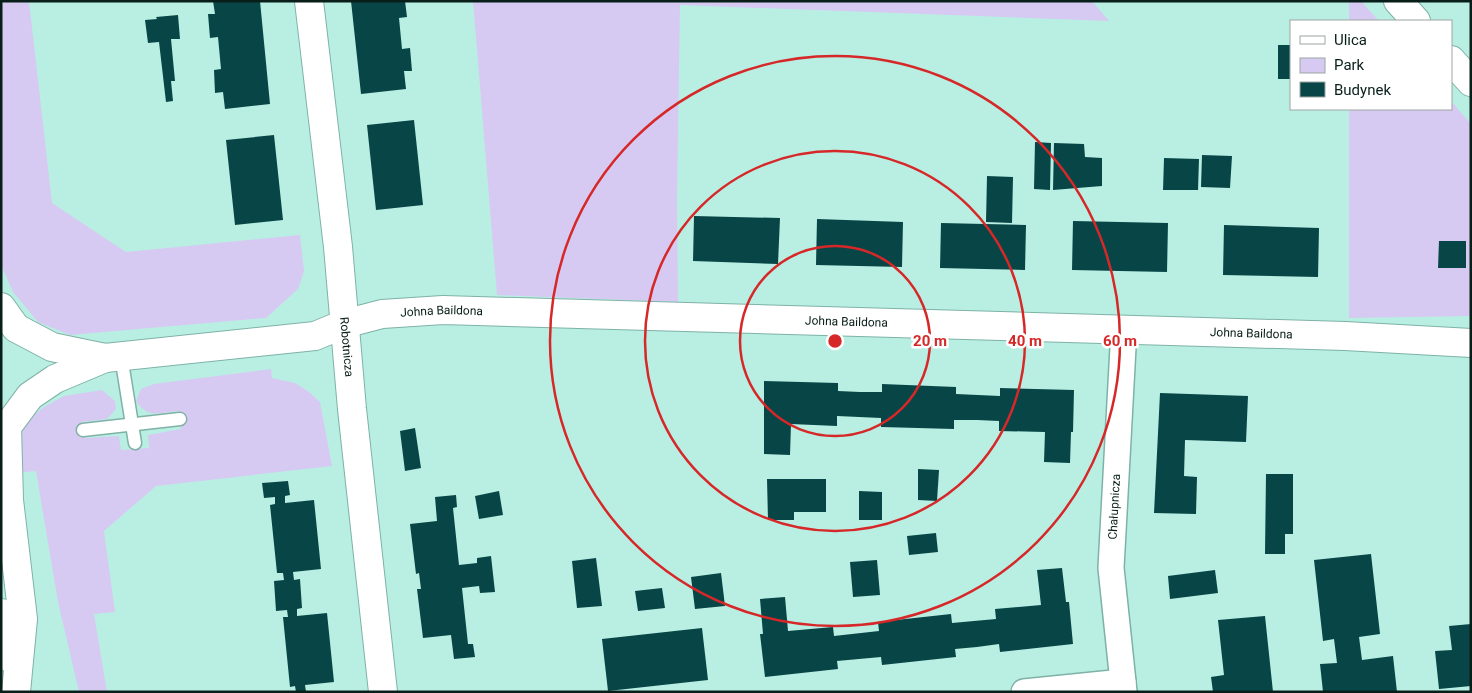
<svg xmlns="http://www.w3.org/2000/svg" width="1472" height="693" font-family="Roboto,sans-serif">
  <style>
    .green { fill: #d6caf2 }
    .building { fill: #084547 }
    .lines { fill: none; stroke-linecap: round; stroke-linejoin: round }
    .lane-casing { stroke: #7eb2a6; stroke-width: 15 }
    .street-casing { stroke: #7eb2a6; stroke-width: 28 }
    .secondary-casing { stroke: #7eb2a6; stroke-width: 30 }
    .primary-casing { stroke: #7eb2a6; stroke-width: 30 }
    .lane { stroke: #fff; stroke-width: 12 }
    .street { stroke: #fff; stroke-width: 25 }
    .secondary { stroke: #fff; stroke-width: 28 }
    .primary { stroke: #fff; stroke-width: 28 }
    .ring { fill: none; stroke: #d62828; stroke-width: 2.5 }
    .labels { text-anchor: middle; stroke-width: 5; stroke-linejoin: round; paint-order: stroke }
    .street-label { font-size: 12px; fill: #081e19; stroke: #fff }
    .centre { fill: #d62828; stroke: #fff; stroke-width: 2.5 }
    .ring-label { font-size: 15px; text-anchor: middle; font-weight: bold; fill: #d62828; stroke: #fff; stroke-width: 5; stroke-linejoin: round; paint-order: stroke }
  </style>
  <rect width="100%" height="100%" fill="#b9efe3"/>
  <g class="green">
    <path d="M 1,1 L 29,1 L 52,203 L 126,252 L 300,235 L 304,271 L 298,289 L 266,318 L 70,335 L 38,322 L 13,292 L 1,265 Z"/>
    <path d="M 473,1 L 1092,1 L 1109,21 L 680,5 L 677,199 L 678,302 L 497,295 Z"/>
    <path d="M 1349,1 L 1361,1 L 1379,21 L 1349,21 Z"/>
    <path d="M 1451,101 L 1471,124 L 1471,316 L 1349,318 L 1349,109 L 1451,109 Z"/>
    <path d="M 271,369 L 272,378 L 295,383 L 309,392 L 320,402 L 332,466 L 156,486 L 104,531 L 115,612 L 94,614 L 107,692 L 79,692 L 58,602 L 36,471 L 17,473 L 18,441 L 27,421 L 44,407 L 64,396 L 102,390 L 115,401 L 116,409 L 107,419 L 82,422 L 85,438 L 119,436 L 121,450 L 149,448 L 148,435 L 181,429 L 178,411 C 159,413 148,419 136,401 L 141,389 L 154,384 Z"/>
  </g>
  <g class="building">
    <path d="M 213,1 L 260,1 L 270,104 L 225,109 L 223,92 L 215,93 L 214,70 L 221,69 L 218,37 L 210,38 L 208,14 L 215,14 Z"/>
    <path d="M 351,1 L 405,1 L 407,17 L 399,18 L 402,49 L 410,48 L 412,71 L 404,71 L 406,89 L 361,94 Z"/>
    <path d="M 178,15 L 180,39 L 171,39 L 175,81 L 171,81 L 173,101 L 166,102 L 159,42 L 148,43 L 145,20 L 157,19 L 156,17 Z"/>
    <rect x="1278" y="45" width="13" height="34"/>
    <path d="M 414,120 L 423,205 L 376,210 L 367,125 Z"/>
    <path d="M 274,135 L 283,220 L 235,225 L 226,140 Z"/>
    <path d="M 1035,142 L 1051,143 L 1050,190 L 1034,189 Z"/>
    <path d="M 1054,143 L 1084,144 L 1085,157 L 1102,158 L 1102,186 L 1053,190 Z"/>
    <path d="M 1202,155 L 1232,156 L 1230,188 L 1201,187 Z"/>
    <path d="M 1164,158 L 1199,159 L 1198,190 L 1163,190 Z"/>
    <path d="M 987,176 L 1013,177 L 1012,223 L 986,222 Z"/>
    <path d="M 694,216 L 780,218 L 778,264 L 693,261 Z"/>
    <path d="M 817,219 L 903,222 L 902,267 L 816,265 Z"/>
    <path d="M 1073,221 L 1168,223 L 1167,272 L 1072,270 Z"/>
    <path d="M 941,223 L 1026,225 L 1025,270 L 940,268 Z"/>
    <path d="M 1224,225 L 1319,228 L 1318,277 L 1223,275 Z"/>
    <path d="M 1439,241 L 1466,241 L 1466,268 L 1438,268 Z"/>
    <path d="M 764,381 L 838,383 L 838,391 L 860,392 L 882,392 L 882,384 L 956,387 L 956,394 L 1000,396 L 1000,388 L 1074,390 L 1073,432 L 1071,432 L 1070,463 L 1044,462 L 1045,432 L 999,431 L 999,421 L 977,420 L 954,420 L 954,429 L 881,427 L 881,418 L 837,416 L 837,426 L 791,424 L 790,455 L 764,454 Z"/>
    <path d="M 1160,393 L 1248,396 L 1246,442 L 1185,440 L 1184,476 L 1197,477 L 1196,514 L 1154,513 Z"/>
    <path d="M 415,428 L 421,468 L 405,471 L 400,431 Z"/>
    <path d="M 918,469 L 939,470 L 937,501 L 918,500 Z"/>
    <path d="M 1266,474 L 1293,474 L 1293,534 L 1285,534 L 1285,554 L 1265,554 Z"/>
    <path d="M 767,479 L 826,479 L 826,512 L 794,512 L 794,520 L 768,520 Z"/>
    <path d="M 288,481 L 290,495 L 285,496 L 285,503 L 314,500 L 321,569 L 293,572 L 294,580 L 300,579 L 302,608 L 297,609 L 297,616 L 327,613 L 334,682 L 305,685 L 306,692 L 296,692 L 295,686 L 290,687 L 283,617 L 288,617 L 287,610 L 276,611 L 274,581 L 284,580 L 283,573 L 277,573 L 270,505 L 275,504 L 275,497 L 264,498 L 262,483 Z"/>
    <path d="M 499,491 L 503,515 L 479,519 L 475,496 Z"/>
    <path d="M 859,491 L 882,492 L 882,520 L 859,520 Z"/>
    <path d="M 456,495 L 457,507 L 453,508 L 459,565 L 477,563 L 477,558 L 491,556 L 495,592 L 480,593 L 479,586 L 462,588 L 468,644 L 473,644 L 475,657 L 454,659 L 451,635 L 423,638 L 417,589 L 421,589 L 419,573 L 416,574 L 410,524 L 437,521 L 435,497 Z"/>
    <path d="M 936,533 L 938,552 L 909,555 L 907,536 Z"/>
    <path d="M 1371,554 L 1380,634 L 1359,637 L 1362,660 L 1393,656 L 1397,692 L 1323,692 L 1320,664 L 1337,663 L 1334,639 L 1323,641 L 1314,560 Z"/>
    <path d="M 596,558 L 602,606 L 577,608 L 572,561 Z"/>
    <path d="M 877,560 L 880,595 L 853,597 L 850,562 Z"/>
    <path d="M 1062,568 L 1066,602 L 1069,602 L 1073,644 L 1000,652 L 999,644 L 977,647 L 955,649 L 956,657 L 882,665 L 881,657 L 837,661 L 838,669 L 765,677 L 760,634 L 763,634 L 760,599 L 785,597 L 788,631 L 833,627 L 834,636 L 879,631 L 878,622 L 951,614 L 952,623 L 996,619 L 995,609 L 1041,605 L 1037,570 Z"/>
    <path d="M 1215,570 L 1218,593 L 1170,599 L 1168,576 Z"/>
    <path d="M 721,573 L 725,606 L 695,609 L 691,577 Z"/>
    <path d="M 662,588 L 665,608 L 638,611 L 635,591 Z"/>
    <path d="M 1265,616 L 1273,692 L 1213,692 L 1211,677 L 1224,675 L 1218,620 Z"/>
    <path d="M 1471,624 L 1471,686 L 1439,689 L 1435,651 L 1452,650 L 1449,626 Z"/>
    <path d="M 702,628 L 708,680 L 608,691 L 602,639 Z"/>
  </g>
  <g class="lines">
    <g class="lane-casing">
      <g id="lane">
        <path d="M 121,356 L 135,443"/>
        <path d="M 83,430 L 180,419"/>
      </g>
    </g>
    <g class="street-casing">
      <g id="street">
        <path id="s1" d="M 1123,682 L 1111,568 L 1124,329"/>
        <path d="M 1024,692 L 1123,682 L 1124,692"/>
      </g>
    </g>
    <g class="secondary-casing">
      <g id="secondary">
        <path id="s2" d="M 309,1 L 338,247 L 352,409 L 383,692"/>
        <path d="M 1398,1 L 1416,21"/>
        <path d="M 1451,60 L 1471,82"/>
        <path id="s3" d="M 344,324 L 382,314 L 443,310 L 1345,336 L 1471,343"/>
      </g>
    </g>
    <g class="primary-casing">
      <g id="primary">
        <path d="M 1,307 L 16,328 L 52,347 L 105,358 L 315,336 L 344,324"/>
        <path d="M 1,613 L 10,658"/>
        <path d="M 16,692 L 23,619 L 9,500 L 7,427 L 30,396 L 55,379 L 105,358"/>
      </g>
    </g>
    <use href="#lane" class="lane"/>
    <use href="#street" class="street"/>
    <use href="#secondary" class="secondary"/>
    <use href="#primary" class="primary"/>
  </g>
  <g class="ring">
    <circle cx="835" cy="341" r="95"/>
    <circle cx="835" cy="341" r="190"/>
    <circle cx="835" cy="341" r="285"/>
  </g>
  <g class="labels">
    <g class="street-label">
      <text dy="4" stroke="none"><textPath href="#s3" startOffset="99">Johna Baildona</textPath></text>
      <text dy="4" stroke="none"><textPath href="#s3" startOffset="504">Johna Baildona</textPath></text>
      <text dy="4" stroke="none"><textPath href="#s3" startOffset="909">Johna Baildona</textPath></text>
      <text dy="4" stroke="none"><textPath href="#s2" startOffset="348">Robotnicza</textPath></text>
      <text dy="4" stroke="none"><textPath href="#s1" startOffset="176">Chałupnicza</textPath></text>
    </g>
  </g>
  <circle cx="835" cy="341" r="8" class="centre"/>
  <g class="ring-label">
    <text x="930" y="346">20 m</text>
    <text x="1025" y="346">40 m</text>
    <text x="1120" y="346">60 m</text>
  </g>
  <rect width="1472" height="693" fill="none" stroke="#081e19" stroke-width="5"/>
  <rect x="1290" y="20" width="162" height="90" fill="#ffffff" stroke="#9ca5a3"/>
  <rect x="1300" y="36" width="25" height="8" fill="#ffffff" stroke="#9ca5a3"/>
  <text x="1334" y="45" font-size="15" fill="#081e19">Ulica</text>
  <rect x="1300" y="58" width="25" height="15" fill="#d6caf2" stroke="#9ca5a3"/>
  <text x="1334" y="70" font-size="15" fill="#081e19">Park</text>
  <rect x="1300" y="82" width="25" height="15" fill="#084547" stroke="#9ca5a3"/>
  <text x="1334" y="95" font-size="15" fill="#081e19">Budynek</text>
</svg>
